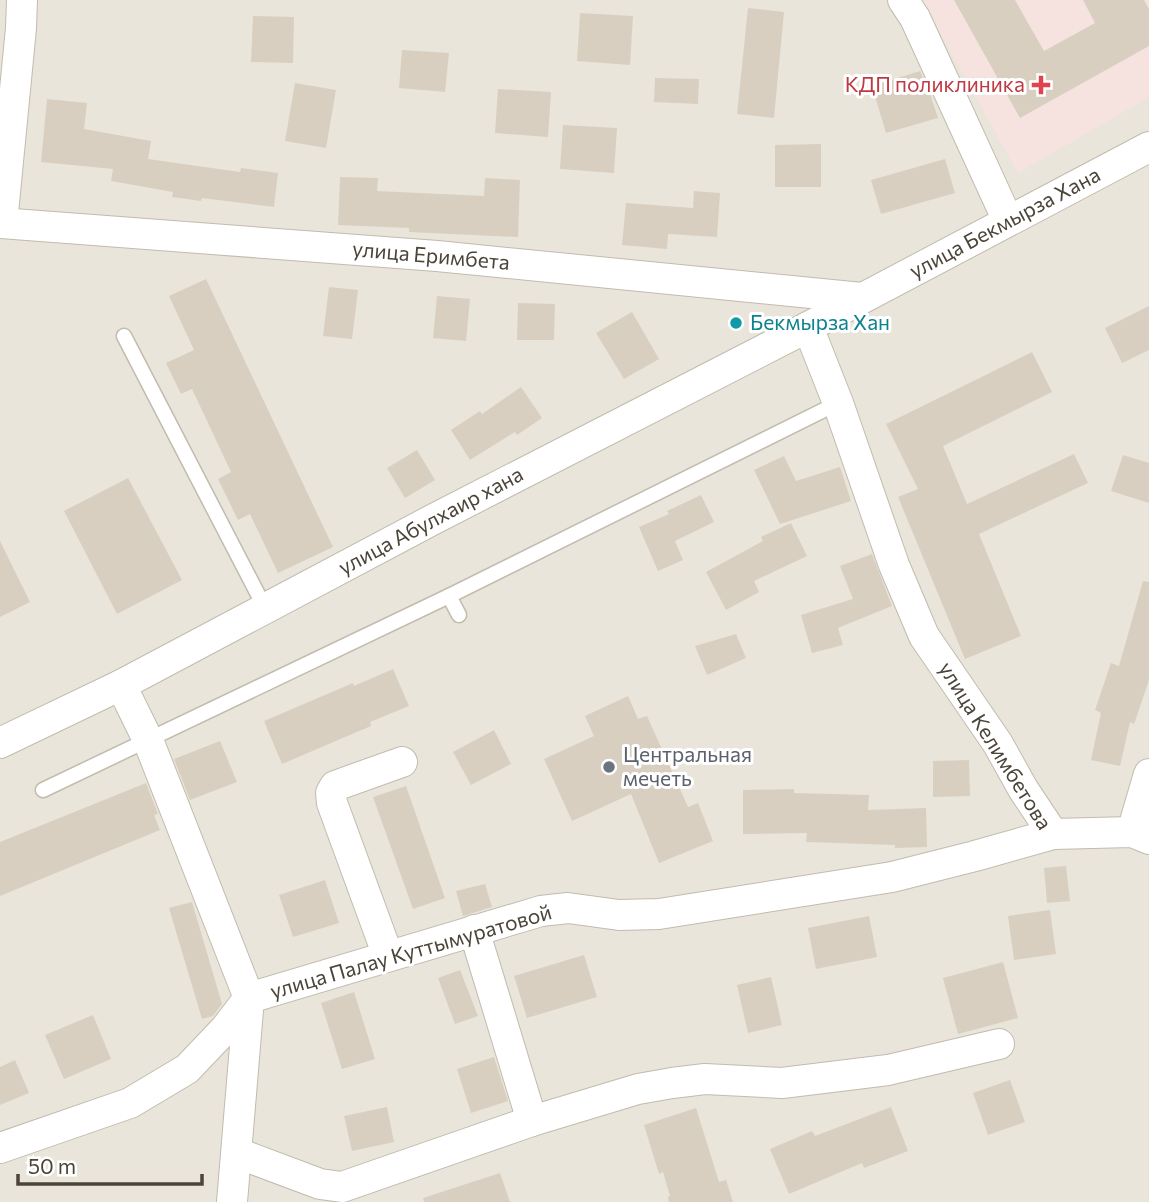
<svg xmlns="http://www.w3.org/2000/svg" width="1149" height="1202" font-family="Commissioner,sans-serif">
  <style>
    .residential { fill: #eae5da }
    .medical { fill: #f6e3e0 }
    .building { fill: #d8cfc1 }
    .lines { fill: none; stroke-linecap: round; stroke-linejoin: round }
    .lane-casing { stroke: #c2bbae; stroke-width: 17 }
    .street-casing { stroke: #c2bbae; stroke-width: 32 }
    .lane { stroke: #fff; stroke-width: 14 }
    .street { stroke: #fff; stroke-width: 30 }
    .health-dot { fill: #e0444e; stroke: #fff; stroke-width: 2.5 }
    .culture-dot { fill: #0f9aa8; stroke: #fff; stroke-width: 2.5 }
    .worship-dot { fill: #6b7280; stroke: #fff; stroke-width: 2.5 }
    .labels { text-anchor: middle; stroke-width: 6; stroke-linejoin: round; paint-order: stroke }
    .health-label { font-size: 21px; fill: #be3a42; stroke: #fff; text-anchor: end }
    .street-label { font-size: 21px; fill: #4b4439; stroke: #fff }
    .culture-label { font-size: 21px; fill: #0d838f; stroke: #fff; text-anchor: start }
    .worship-label { font-size: 21px; fill: #5b616d; stroke: #fff; text-anchor: start }
  </style>
  <rect width="100%" height="100%" fill="#f6f3ec"/>
  <rect class="residential" x="0" y="0" width="1149" height="1202"/>
  <path class="medical" d="M 922,0 L 1149,0 L 1149,97 L 1018,173 Z"/>
  <g class="building">
    <path d="M 954,0 L 1015,0 L 1044,51 L 1095,23 L 1083,0 L 1144,0 L 1149,9 L 1149,46 L 1020,118 Z"/>
    <path d="M 748,8 L 784,12 L 774,118 L 737,114 Z"/>
    <path d="M 580,13 L 633,16 L 630,65 L 577,61 Z"/>
    <path d="M 253,16 L 294,17 L 293,63 L 251,62 Z"/>
    <path d="M 402,50 L 449,53 L 445,92 L 399,88 Z"/>
    <path d="M 920,71 L 930,94 L 938,118 L 886,133 L 872,86 Z"/>
    <path d="M 655,78 L 699,79 L 698,104 L 654,102 Z"/>
    <path d="M 295,83 L 336,90 L 326,148 L 285,141 Z"/>
    <path d="M 498,89 L 551,92 L 548,137 L 495,133 Z"/>
    <path d="M 47,99 L 87,103 L 84,129 L 151,141 L 148,159 L 240,172 L 241,168 L 278,173 L 274,207 L 202,198 L 201,201 L 172,197 L 173,192 L 111,181 L 113,169 L 41,162 Z"/>
    <path d="M 563,125 L 617,128 L 614,173 L 560,169 Z"/>
    <path d="M 821,144 L 821,187 L 775,187 L 775,145 Z"/>
    <path d="M 945,159 L 955,193 L 881,214 L 871,180 Z"/>
    <path d="M 340,177 L 378,178 L 377,191 L 484,196 L 485,178 L 520,180 L 518,237 L 409,232 L 409,228 L 338,225 Z"/>
    <path d="M 694,191 L 720,193 L 717,237 L 668,234 L 667,249 L 622,245 L 626,203 L 693,208 Z"/>
    <path d="M 206,279 L 333,547 L 278,573 L 250,514 L 238,520 L 218,479 L 231,472 L 192,389 L 181,394 L 166,363 L 194,350 L 169,296 Z"/>
    <path d="M 329,287 L 358,290 L 352,339 L 323,336 Z"/>
    <path d="M 437,296 L 470,299 L 466,341 L 433,338 Z"/>
    <path d="M 518,303 L 555,304 L 554,340 L 517,340 Z"/>
    <path d="M 1149,306 L 1149,350 L 1122,363 L 1105,328 Z"/>
    <path d="M 632,312 L 659,359 L 624,379 L 596,333 Z"/>
    <path d="M 1032,352 L 1052,392 L 943,446 L 967,504 L 1074,454 L 1088,483 L 979,534 L 1021,636 L 965,659 L 898,497 L 918,489 L 886,424 Z"/>
    <path d="M 521,387 L 542,418 L 517,435 L 515,432 L 470,460 L 451,430 L 480,411 L 482,414 Z"/>
    <path d="M 417,450 L 435,480 L 405,498 L 387,468 Z"/>
    <path d="M 1123,455 L 1149,463 L 1149,503 L 1111,491 Z"/>
    <path d="M 784,456 L 796,481 L 840,467 L 851,501 L 780,524 L 754,470 Z"/>
    <path d="M 128,478 L 182,580 L 117,614 L 64,511 Z"/>
    <path d="M 701,495 L 714,522 L 675,541 L 683,560 L 658,571 L 639,527 L 669,514 L 667,511 Z"/>
    <path d="M 791,523 L 807,556 L 754,581 L 759,592 L 726,610 L 706,572 L 763,541 L 761,537 Z"/>
    <path d="M 0,541 L 30,602 L 0,617 Z"/>
    <path d="M 872,554 L 892,606 L 838,628 L 843,645 L 812,653 L 801,615 L 853,599 L 840,566 Z"/>
    <path d="M 1143,581 L 1149,582 L 1149,680 L 1134,724 L 1130,722 L 1120,766 L 1091,760 L 1101,713 L 1095,710 L 1111,663 L 1119,666 Z"/>
    <path d="M 736,634 L 746,658 L 707,675 L 695,646 Z"/>
    <path d="M 393,669 L 409,706 L 370,722 L 371,726 L 282,764 L 264,721 L 353,683 L 354,686 Z"/>
    <path d="M 628,696 L 638,719 L 647,716 L 688,807 L 698,803 L 713,841 L 659,863 L 631,794 L 572,821 L 544,759 L 594,736 L 585,716 Z"/>
    <path d="M 494,730 L 511,764 L 471,785 L 453,752 Z"/>
    <path d="M 220,741 L 237,782 L 190,800 L 174,759 Z"/>
    <path d="M 969,760 L 970,796 L 933,797 L 933,761 Z"/>
    <path d="M 146,783 L 158,814 L 154,815 L 160,830 L 0,896 L 0,842 Z"/>
    <path d="M 406,786 L 445,898 L 413,909 L 373,797 Z"/>
    <path d="M 794,789 L 794,793 L 869,795 L 868,810 L 926,808 L 927,847 L 895,848 L 895,845 L 806,842 L 807,833 L 743,834 L 743,790 Z"/>
    <path d="M 1066,866 L 1070,901 L 1047,903 L 1044,868 Z"/>
    <path d="M 325,880 L 339,923 L 293,937 L 279,895 Z"/>
    <path d="M 485,884 L 492,907 L 463,916 L 456,891 Z"/>
    <path d="M 192,902 L 222,1004 L 213,1016 L 202,1019 L 169,908 Z"/>
    <path d="M 1050,910 L 1056,954 L 1014,960 L 1008,916 Z"/>
    <path d="M 869,916 L 877,957 L 816,969 L 808,928 Z"/>
    <path d="M 584,955 L 597,997 L 527,1018 L 514,976 Z"/>
    <path d="M 1003,962 L 1018,1018 L 958,1034 L 943,978 Z"/>
    <path d="M 460,970 L 478,1016 L 455,1024 L 438,978 Z"/>
    <path d="M 771,977 L 782,1025 L 748,1033 L 737,985 Z"/>
    <path d="M 354,992 L 375,1059 L 342,1069 L 321,1003 Z"/>
    <path d="M 93,1015 L 111,1059 L 64,1079 L 45,1035 Z"/>
    <path d="M 494,1057 L 508,1101 L 471,1113 L 457,1069 Z"/>
    <path d="M 15,1060 L 29,1093 L 0,1105 L 0,1067 Z"/>
    <path d="M 1010,1080 L 1025,1122 L 988,1135 L 973,1093 Z"/>
    <path d="M 387,1107 L 394,1142 L 352,1151 L 344,1116 Z"/>
    <path d="M 891,1107 L 908,1151 L 864,1168 L 862,1163 L 789,1194 L 770,1149 L 812,1131 L 815,1136 Z"/>
    <path d="M 696,1108 L 719,1182 L 726,1180 L 733,1202 L 669,1202 L 668,1197 L 670,1196 L 663,1172 L 659,1174 L 644,1125 Z"/>
    <path d="M 500,1173 L 510,1202 L 424,1202 L 423,1198 Z"/>
  </g>
  <g class="lines">
    <g class="lane-casing">
      <g id="lane">
        <path d="M 124,336 L 265,608"/>
        <path d="M 449,596 L 459,615"/>
        <path d="M 43,790 L 449,596 L 838,403"/>
      </g>
    </g>
    <g class="street-casing">
      <g id="street">
        <path d="M 903,0 L 915,18 L 1008,221"/>
        <path d="M 0,223 L 437,256 L 862,298"/>
        <path d="M 2,223 L 21,28 L 22,0"/>
        <path d="M 121,685 L 148,740 L 249,998 L 232,1202"/>
        <path d="M 0,743 L 121,685 L 432,520 L 808,327 L 1149,147"/>
        <path d="M 1132,832 L 1149,774"/>
        <path d="M 1053,834 L 1132,832 L 1149,839"/>
        <path d="M 474,930 L 532,1121"/>
        <path d="M 388,956 L 332,803 L 331,793 L 335,786 L 402,762"/>
        <path d="M 0,1148 L 130,1103 L 187,1069 L 226,1028 L 249,998 L 541,911 L 568,908 L 619,915 L 659,914 L 892,877 L 975,856 L 1053,834 L 1023,789 L 998,744 L 924,636 L 894,565 L 838,403 L 808,327"/>
        <path d="M 237,1153 L 320,1184 L 342,1187 L 532,1121 L 638,1089 L 672,1083 L 705,1079 L 782,1083 L 888,1070 L 999,1044"/>
      </g>
    </g>
    <use href="#lane" class="lane"/>
    <use href="#street" class="street"/>
  </g>
  <path class="health-dot" d="M1037.5 74.5h7v7h7v7h-7v7h-7v-7h-7v-7h7z"/>
  <circle class="culture-dot" cx="736" cy="323" r="7"/>
  <circle class="worship-dot" cx="609" cy="767" r="7"/>
  <g class="labels">
    <g class="health-label">
      <text x="1025" y="92">КДП поликлиника</text>
    </g>
    <g class="street-label">
      <text transform="translate(1005 223) rotate(-28)" y="7">улица Бекмырза Хана</text>
      <text transform="translate(431 256) rotate(5)" y="7">улица Еримбета</text>
      <text transform="translate(431 521) rotate(-28)" y="7">улица Абулхаир хана</text>
      <text transform="translate(995 746) rotate(58)" y="7">улица Келимбетова</text>
      <text transform="translate(411 952) rotate(-16)" y="7">улица Палау Куттымуратовой</text>
    </g>
    <g class="culture-label">
      <text x="750" y="330">Бекмырза Хан</text>
    </g>
    <g class="worship-label">
      <text x="623" y="762">Центральная<tspan x="623" dy="24">мечеть</tspan></text>
    </g>
  </g>
  <path d="M18 1174v10h184v-10" fill="none" stroke="#4b4439" stroke-width="3.5"/>
  <text x="28" y="1174" font-size="21" fill="#4b4439" stroke="#ffffff" stroke-width="5" paint-order="stroke">50 m</text>
</svg>
